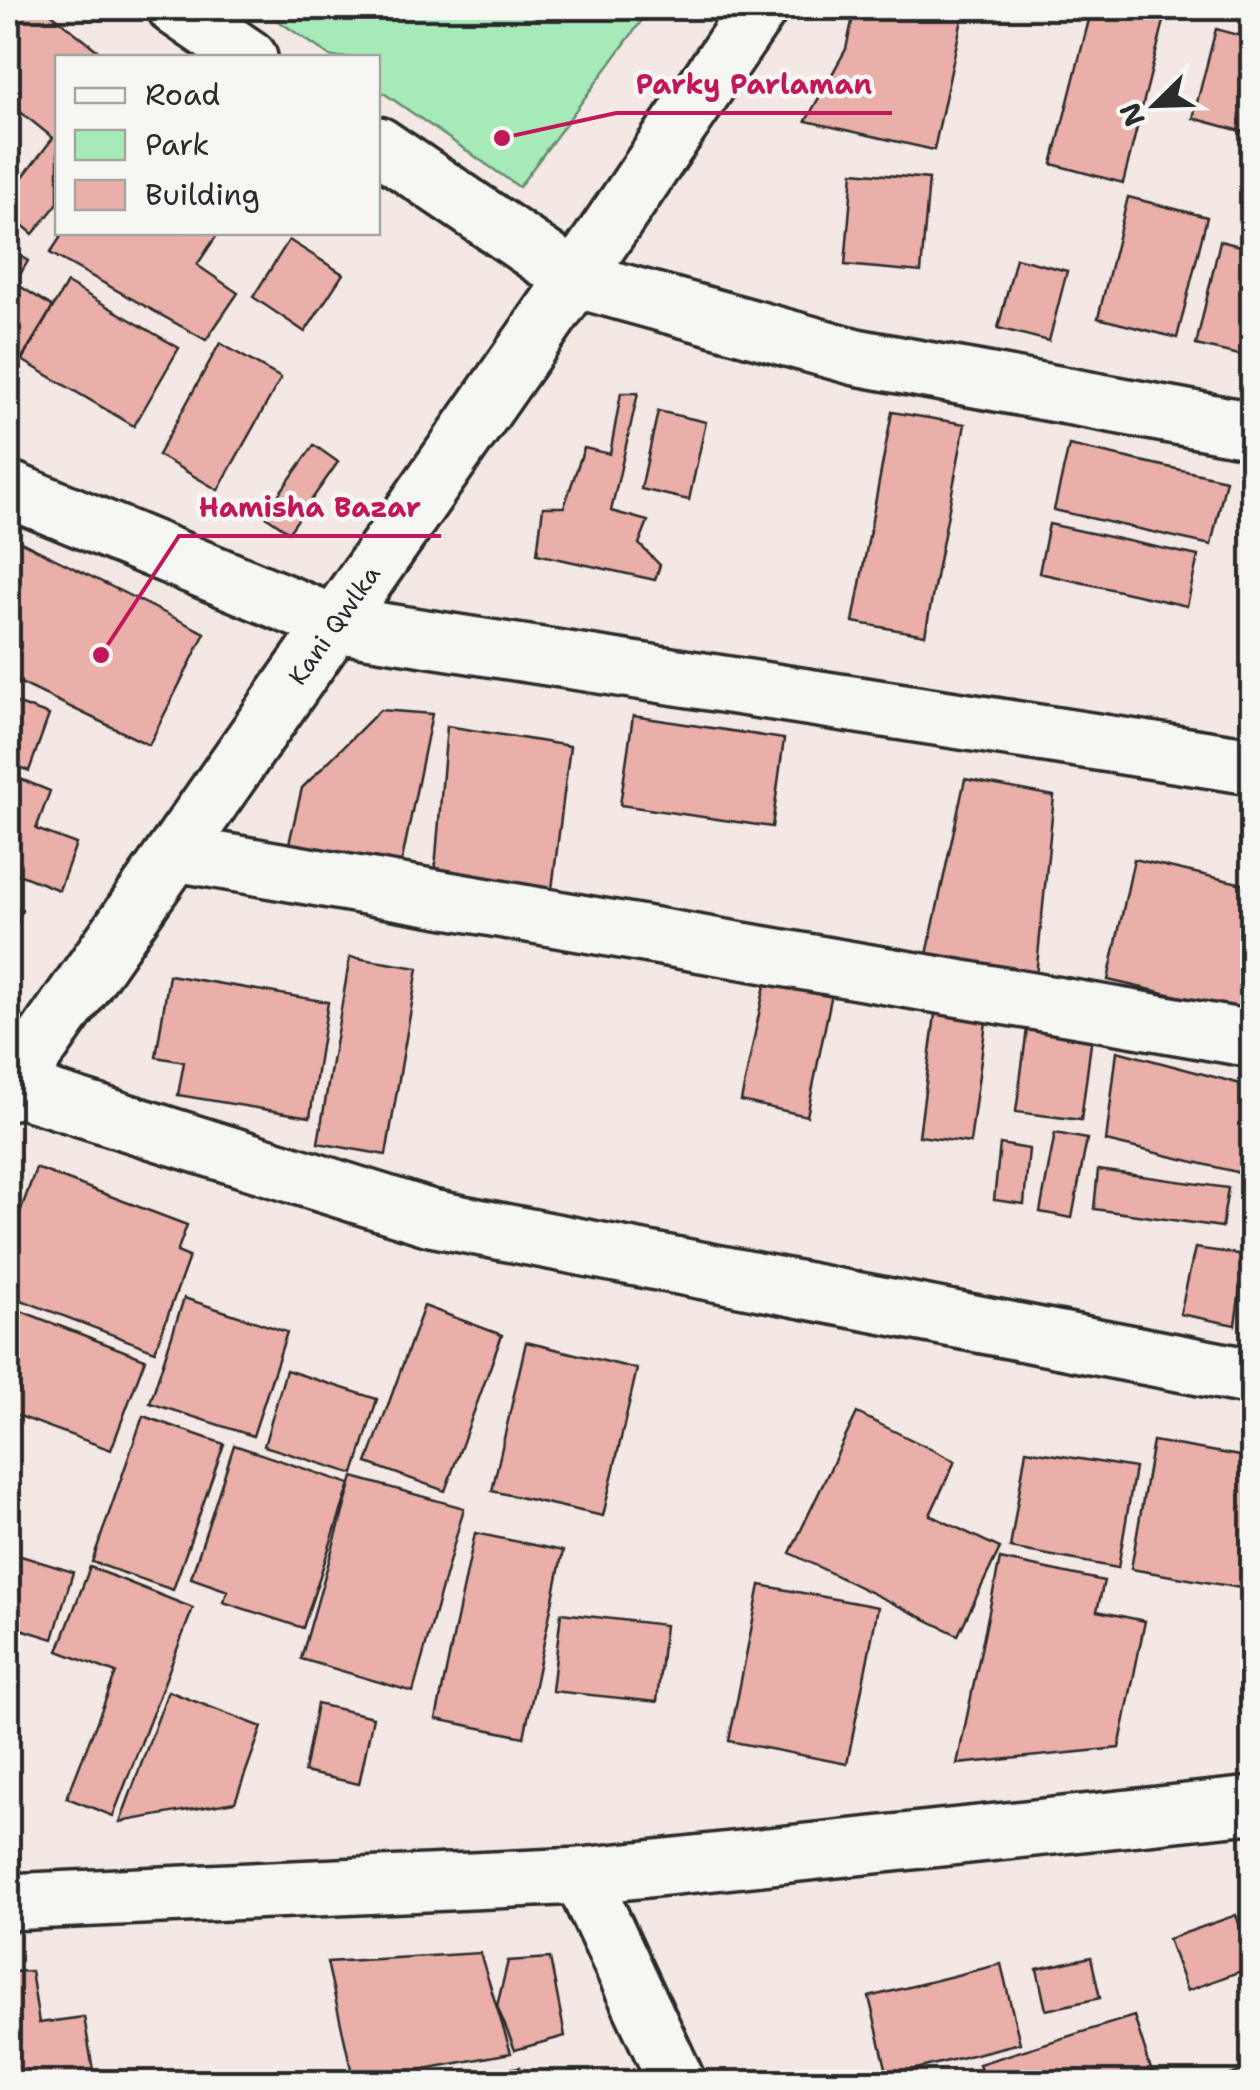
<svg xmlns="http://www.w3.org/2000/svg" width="1260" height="2090" font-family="'Shantell Sans',sans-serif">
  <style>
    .green { fill: #a6ebb7; stroke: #688b71; stroke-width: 2.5 }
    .building { fill: #e9afa8; stroke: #2b2b2b; stroke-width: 2.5 }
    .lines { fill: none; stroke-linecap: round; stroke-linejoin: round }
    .street-casing { stroke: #2b2b2b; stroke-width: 62 }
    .secondary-casing { stroke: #2b2b2b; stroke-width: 62 }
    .street { stroke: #f6f6f2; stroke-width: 55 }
    .secondary { stroke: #f6f6f2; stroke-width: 55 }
    .labels { text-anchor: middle; stroke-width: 9; stroke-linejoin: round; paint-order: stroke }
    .street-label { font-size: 25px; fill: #2b2b2b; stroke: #f6f6f2 }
    .leader { fill: none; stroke: #c2185b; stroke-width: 4 }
    .callout-dot { fill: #c2185b; stroke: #f6f6f2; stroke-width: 4 }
    .callout-label { font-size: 28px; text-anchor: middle; font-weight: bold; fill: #c2185b; stroke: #f6f6f2; stroke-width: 9; stroke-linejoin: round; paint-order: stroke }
  </style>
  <rect width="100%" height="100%" fill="#f3e8e3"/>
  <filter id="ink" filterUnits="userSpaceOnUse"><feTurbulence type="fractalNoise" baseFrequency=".01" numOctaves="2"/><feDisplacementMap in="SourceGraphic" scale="20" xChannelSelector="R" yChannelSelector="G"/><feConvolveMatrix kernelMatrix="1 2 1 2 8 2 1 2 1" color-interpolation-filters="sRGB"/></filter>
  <g filter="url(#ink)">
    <path class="green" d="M 259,8 L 651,8 L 519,187 L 378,89 L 378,58 L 332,57 Z"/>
    <g class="building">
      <path d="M 8,8 L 44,8 L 107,58 L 58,58 L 58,203 L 33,234 L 8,213 L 8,196 L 53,138 L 8,102 Z"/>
      <path d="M 855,8 L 952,8 L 964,10 L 934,150 L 806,121 L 846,49 Z"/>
      <path d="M 1092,8 L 1112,8 L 1164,21 L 1123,183 L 1052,164 Z"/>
      <path d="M 1216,29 L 1252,39 L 1252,134 L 1193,118 Z"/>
      <path d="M 853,172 L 929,179 L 921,272 L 845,265 Z"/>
      <path d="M 1128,197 L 1207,217 L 1177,338 L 1098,318 Z"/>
      <path d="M 64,232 L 219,232 L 197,265 L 238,293 L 206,340 L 50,253 Z"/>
      <path d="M 289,240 L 343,274 L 305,332 L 253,297 Z"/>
      <path d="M 1220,241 L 1252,249 L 1252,358 L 1196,345 Z"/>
      <path d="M 8,248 L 28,261 L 15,283 L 53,307 L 8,381 Z"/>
      <path d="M 1016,258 L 1067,271 L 1049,341 L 998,328 Z"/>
      <path d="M 67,283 L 179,348 L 134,426 L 22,360 Z"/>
      <path d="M 220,343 L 281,378 L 218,490 L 158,455 Z"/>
      <path d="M 621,393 L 638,393 L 611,511 L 648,521 L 639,544 L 660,565 L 655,580 L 537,554 L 543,507 L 564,507 L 584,448 L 610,454 Z"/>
      <path d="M 658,411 L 706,422 L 689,500 L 641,489 Z"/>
      <path d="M 892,412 L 965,424 L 925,635 L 853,622 Z"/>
      <path d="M 314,445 L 338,462 L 289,532 L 264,515 Z"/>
      <path d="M 1069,445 L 1226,480 L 1211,545 L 1054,510 Z"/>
      <path d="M 1049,524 L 1198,556 L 1187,606 L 1039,573 Z"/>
      <path d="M 9,536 L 205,633 L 149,745 L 8,677 L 8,540 Z"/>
      <path d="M 8,700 L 49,715 L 29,771 L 8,763 Z"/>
      <path d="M 380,710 L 432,714 L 401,865 L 288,848 L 302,788 Z"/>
      <path d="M 633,716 L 784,739 L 772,827 L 620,805 Z"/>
      <path d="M 447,726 L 570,746 L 551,897 L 434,880 Z"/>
      <path d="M 8,774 L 50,791 L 36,829 L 76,844 L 59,890 L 8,870 Z"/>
      <path d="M 965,779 L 1054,796 L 1036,976 L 926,959 Z"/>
      <path d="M 1134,859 L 1252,886 L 1252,1013 L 1108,980 Z"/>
      <path d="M 8,904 L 22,910 L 8,948 Z"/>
      <path d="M 350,957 L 418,968 L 386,1155 L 318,1143 Z"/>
      <path d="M 169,975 L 328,1002 L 310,1117 L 178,1095 L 184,1062 L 156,1057 Z"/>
      <path d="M 766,980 L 832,993 L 807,1116 L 741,1101 Z"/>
      <path d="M 936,1007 L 987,1014 L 970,1143 L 919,1136 Z"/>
      <path d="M 1028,1021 L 1093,1028 L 1081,1120 L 1016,1112 Z"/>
      <path d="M 1117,1051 L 1252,1087 L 1252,1155 L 1249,1175 L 1106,1141 Z"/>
      <path d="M 1055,1133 L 1087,1139 L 1072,1218 L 1040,1212 Z"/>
      <path d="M 1000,1144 L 1029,1149 L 1024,1204 L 994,1200 Z"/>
      <path d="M 36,1168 L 187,1225 L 177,1252 L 189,1257 L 155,1351 L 8,1295 L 8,1246 Z"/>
      <path d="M 1098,1170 L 1228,1188 L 1222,1227 L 1094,1209 Z"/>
      <path d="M 1195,1248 L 1245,1255 L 1235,1325 L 1180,1314 Z"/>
      <path d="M 184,1298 L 287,1332 L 253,1436 L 150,1403 Z"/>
      <path d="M 8,1306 L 145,1359 L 111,1450 L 8,1412 Z"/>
      <path d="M 424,1306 L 502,1335 L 445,1491 L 367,1463 Z"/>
      <path d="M 526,1342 L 637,1369 L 603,1516 L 492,1491 Z"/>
      <path d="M 286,1370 L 377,1399 L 354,1474 L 264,1446 Z"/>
      <path d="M 857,1413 L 955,1461 L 930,1515 L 1000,1548 L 958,1635 L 790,1553 Z"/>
      <path d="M 143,1416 L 224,1444 L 173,1590 L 92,1562 Z"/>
      <path d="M 1153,1441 L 1252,1458 L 1252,1590 L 1131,1569 Z"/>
      <path d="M 234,1445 L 350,1484 L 303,1628 L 223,1602 L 228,1591 L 191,1578 Z"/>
      <path d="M 1026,1450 L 1135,1468 L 1118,1568 L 1010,1548 Z"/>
      <path d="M 353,1477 L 464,1508 L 413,1692 L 301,1659 Z"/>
      <path d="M 475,1533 L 563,1551 L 524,1737 L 436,1719 Z"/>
      <path d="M 8,1552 L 73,1572 L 53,1639 L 8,1625 Z"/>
      <path d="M 1000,1559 L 1104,1581 L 1097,1611 L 1145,1621 L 1119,1748 L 957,1764 Z"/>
      <path d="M 90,1567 L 193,1608 L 113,1816 L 67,1798 L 116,1673 L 58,1651 Z"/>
      <path d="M 760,1585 L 878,1607 L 847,1764 L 729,1741 Z"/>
      <path d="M 561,1613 L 665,1625 L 657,1702 L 552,1691 Z"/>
      <path d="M 168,1691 L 262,1727 L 235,1802 L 120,1822 Z"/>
      <path d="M 317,1704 L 373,1717 L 359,1784 L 304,1772 Z"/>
      <path d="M 1236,1915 L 1252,1960 L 1252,1967 L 1187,1991 L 1168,1939 Z"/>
      <path d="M 480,1953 L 511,2053 L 354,2082 L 327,1962 Z"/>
      <path d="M 1091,1957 L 1100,1998 L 1046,2010 L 1037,1969 Z"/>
      <path d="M 550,1958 L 565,2036 L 515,2050 L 497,2006 L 508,1961 Z"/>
      <path d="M 1001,1964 L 1020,2043 L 888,2076 L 869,1997 Z"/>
      <path d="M 31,1971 L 39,2023 L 84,2017 L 95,2082 L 8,2082 L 8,1972 Z"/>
      <path d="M 1134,2016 L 1155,2082 L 985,2082 L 979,2064 Z"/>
      <path d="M 520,2067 L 522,2081 L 543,2078 L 544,2082 L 454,2082 L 453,2077 Z"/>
      <path d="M 1252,2067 L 1252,2082 L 1213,2082 Z"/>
    </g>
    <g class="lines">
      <g class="street-casing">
        <g id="street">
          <path d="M 176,8 L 249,58"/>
          <path d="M 378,145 L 575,279 L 856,357 L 1252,430"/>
          <path d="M 8,489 L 335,624 L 1252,766"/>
          <path d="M 175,853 L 1252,1039"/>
          <path d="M 11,1086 L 431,1218 L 1252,1377"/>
          <path d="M 581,1876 L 677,2082"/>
        </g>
      </g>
      <g class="secondary-casing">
        <g id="secondary">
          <path d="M 8,1092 L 575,279 L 759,8"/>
          <path d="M 8,1902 L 581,1876 L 1252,1805"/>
        </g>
      </g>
      <use href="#street" class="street"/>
      <use href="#secondary" class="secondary"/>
    </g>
  </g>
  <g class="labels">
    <g class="street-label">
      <text transform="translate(334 625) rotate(-55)" y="9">Kani Qwlka</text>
    </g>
  </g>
  <path class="leader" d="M502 138L616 113H892M101 655L179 536H441"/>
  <g class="callout-dot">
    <circle cx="502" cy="138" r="10"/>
    <circle cx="101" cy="655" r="10"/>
  </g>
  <g class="callout-label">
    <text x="754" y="94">Parky Parlaman</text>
    <text x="310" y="517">Hamisha Bazar</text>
  </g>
  <rect width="1260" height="2090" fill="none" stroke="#f6f6f2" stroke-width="40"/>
  <rect x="20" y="20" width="1220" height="2050" fill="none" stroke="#2b2b2b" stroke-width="4" filter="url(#ink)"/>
  <rect x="55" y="55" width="325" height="180" fill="#f6f6f2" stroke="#a5a5a2" stroke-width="2.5"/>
  <rect x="75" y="88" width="50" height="15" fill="#f6f6f2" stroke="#a5a5a2" stroke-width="2.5"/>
  <text x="145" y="105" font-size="30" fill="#2b2b2b">Road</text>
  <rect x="75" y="130" width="50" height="30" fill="#a6ebb7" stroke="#a5a5a2" stroke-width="2.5"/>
  <text x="145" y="155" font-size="30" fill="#2b2b2b">Park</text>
  <rect x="75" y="180" width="50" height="30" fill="#e9afa8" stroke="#a5a5a2" stroke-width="2.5"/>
  <text x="145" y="205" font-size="30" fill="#2b2b2b">Building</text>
  <g transform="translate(1155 105) rotate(247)" stroke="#f6f6f2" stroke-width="8" paint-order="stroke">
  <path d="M0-8L18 38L0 25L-18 38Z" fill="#2b2b2b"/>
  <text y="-15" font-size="28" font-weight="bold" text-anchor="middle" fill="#2b2b2b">N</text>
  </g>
</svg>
